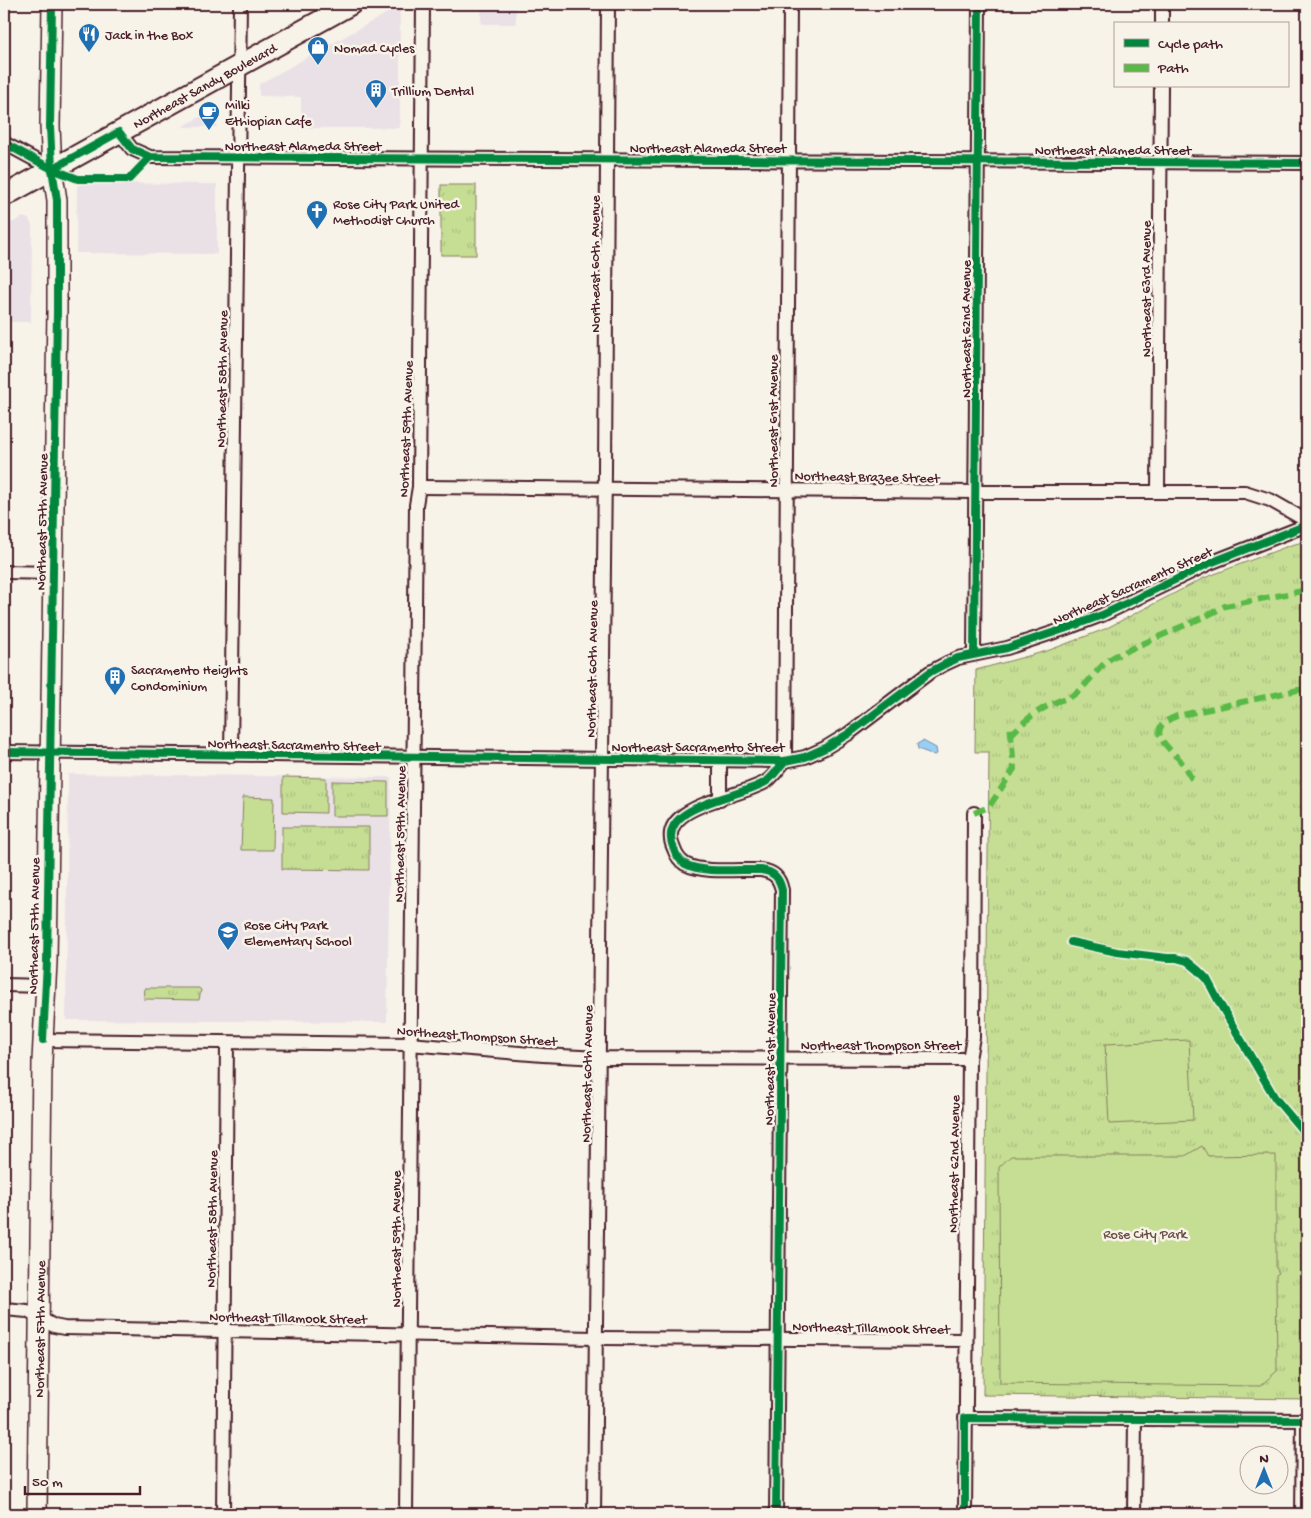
<svg xmlns="http://www.w3.org/2000/svg" width="1311" height="1518" font-family="'Gochi Hand',sans-serif">
  <style>
    .built { fill: #eae1e7 }
    .grass { fill: url(#grass-tufts); stroke: #887e60 }
    .pitch { fill: #c5de94; stroke: #887e60 }
    .water { fill: #98cff7; stroke: #7989a5 }
    .lines { fill: none; stroke-linecap: round; stroke-linejoin: round }
    .minor-casing { stroke: #4a1f2b; stroke-width: 16 }
    .secondary-casing { stroke: #4a1f2b; stroke-width: 22 }
    .primary-casing { stroke: #4a1f2b; stroke-width: 24 }
    .minor { stroke: #f7f3e8; stroke-width: 12 }
    .secondary { stroke: #f7f3e8; stroke-width: 19 }
    .primary { stroke: #f7f3e8; stroke-width: 20 }
    .quiet { stroke: #58b947; stroke-width: 6; stroke-dasharray: 12 6; stroke-linecap: butt }
    .cycleway-casing { stroke: #f7f3e8; stroke-width: 11 }
    .cycleway { stroke: #00873e; stroke-width: 8 }
    .labels { text-anchor: middle; stroke-width: 5; stroke-linejoin: round; paint-order: stroke }
    .poi-label { font-size: 14px; fill: #4a1f2b; stroke: #f7f3e8; text-anchor: start }
    .street-label { font-size: 14px; fill: #4a1f2b; stroke: #f7f3e8 }
    .park-label { font-size: 14px; fill: #694f45; stroke: #f7f3e8 }
  </style>
  <defs>
    <pattern id="grass-tufts" width="24" height="20" patternUnits="userSpaceOnUse" patternTransform="scale(1.25)"><rect width="24" height="20" fill="#c5de94"/><path d="M3 7l-1-3M5 7V3M7 7l1-3M15 17l-1-3M17 17v-4M19 17l1-3" fill="none" stroke="#abbe80"/></pattern>
  </defs>
  <rect width="100%" height="100%" fill="#f7f3e8"/>
  <filter id="ink" filterUnits="userSpaceOnUse"><feTurbulence type="fractalNoise" baseFrequency=".02" numOctaves="2"/><feDisplacementMap in="SourceGraphic" scale="10" xChannelSelector="R" yChannelSelector="G"/><feConvolveMatrix kernelMatrix="1 2 1 2 8 2 1 2 1" color-interpolation-filters="sRGB"/></filter>
  <g filter="url(#ink)">
    <g class="built">
      <rect x="481" y="4" width="35" height="20"/>
      <path d="M 400,6 L 400,128 L 301,128 L 301,97 L 259,96 L 259,84 Z"/>
      <path d="M 217,107 L 217,127 L 182,127 Z"/>
      <path d="M 81,183 L 217,184 L 217,254 L 76,253 L 77,186 Z"/>
      <path d="M 23,217 L 29,219 L 32,225 L 31,322 L 4,322 L 4,227 Z"/>
      <path d="M 68,774 L 391,777 L 387,1022 L 66,1020 Z"/>
    </g>
    <g class="grass">
      <rect x="441" y="185" width="35" height="70"/>
      <path d="M 1307,541 L 1307,1399 L 983,1395 L 989,752 L 975,752 L 976,670 L 1047,651 L 1105,629 L 1204,578 L 1291,545 Z"/>
      <path d="M 283,777 L 326,778 L 326,813 L 283,812 Z"/>
      <path d="M 332,781 L 388,782 L 388,816 L 332,816 Z"/>
      <path d="M 282,827 L 369,827 L 369,870 L 282,869 Z"/>
      <path d="M 145,988 L 199,988 L 201,990 L 199,1000 L 144,999 Z"/>
    </g>
    <g class="pitch">
      <path d="M 243,797 L 274,798 L 273,850 L 241,850 Z"/>
      <path d="M 1189,1040 L 1193,1120 L 1109,1124 L 1105,1044 Z"/>
      <path d="M 1202,1146 L 1208,1156 L 1276,1155 L 1276,1268 L 1279,1273 L 1276,1275 L 1277,1371 L 1260,1386 L 1000,1383 L 999,1167 L 1011,1156 L 1185,1156 Z"/>
    </g>
    <path class="water" d="M 923,741 L 936,748 L 937,754 L 934,755 L 918,749 L 917,744 Z"/>
    <g class="lines">
      <g class="minor-casing">
        <g id="minor">
          <path d="M 1162,24 L 1162,4"/>
          <path d="M 119,132 L 132,149 L 150,157 L 1307,163"/>
          <path d="M 4,143 L 52,169"/>
          <path d="M 419,487 L 976,492 L 1245,492 L 1270,500 L 1307,521"/>
          <path d="M 1158,492 L 1161,86"/>
          <path d="M 4,572 L 53,573"/>
          <path d="M 974,654 L 979,4"/>
          <path d="M 4,752 L 785,761 L 805,757 L 825,748 L 848,734 L 930,672 L 945,664 L 958,658 L 1007,648 L 1070,627 L 1102,615 L 1210,563 L 1307,525"/>
          <path d="M 231,756 L 240,4"/>
          <path d="M 720,800 L 720,760"/>
          <path d="M 4,985 L 45,986"/>
          <path d="M 43,1040 L 409,1044 L 543,1055 L 599,1058 L 969,1059"/>
          <path d="M 4,1309 L 27,1311 L 54,1326 L 64,1328 L 596,1338 L 966,1340"/>
          <path d="M 965,1418 L 1307,1420"/>
          <path d="M 223,1514 L 227,1043"/>
          <path d="M 406,1514 L 416,505 L 419,487 L 423,4"/>
          <path d="M 594,1514 L 605,470 L 608,4"/>
          <path d="M 776,1514 L 782,890 C 779,877 774,872 761,870 C 740,869 704,874 685,864 C 679,860 676,855 674,849 C 653,804 743,798 767,781 C 774,776 779,767 785,761 L 790,4"/>
          <path d="M 965,1514 L 969,1059 L 973,1037 L 974,813"/>
          <path d="M 1134,1514 L 1135,1419"/>
          <path d="M 1302,1514 L 1303,1420"/>
        </g>
      </g>
      <g class="secondary-casing">
        <g id="secondary">
          <path id="s1" d="M 37,1514 L 42,1061 L 47,962 L 57,311 L 57,200 L 52,169 L 50,126 L 52,4"/>
        </g>
      </g>
      <g class="primary-casing">
        <g id="primary">
          <path id="s2" d="M 4,196 L 351,4"/>
        </g>
      </g>
      <use href="#minor" class="minor"/>
      <use href="#secondary" class="secondary"/>
      <use href="#primary" class="primary"/>
      <g class="quiet">
        <path d="M 1010,736 C 1023,722 1036,711 1054,703 C 1059,700 1066,699 1072,696 C 1089,685 1097,666 1115,656 L 1208,615 L 1225,606 L 1307,590"/>
        <path d="M 1192,779 C 1188,773 1184,765 1179,759 C 1163,743 1145,728 1177,716 L 1307,688"/>
        <path d="M 974,813 L 989,807 L 1014,769 L 1010,723"/>
      </g>
      <g class="cycleway-casing">
        <g id="cycleway">
          <path d="M 4,143 L 52,169 L 78,179 L 129,179 L 150,157"/>
          <path d="M 52,169 L 119,132 L 132,149 L 150,157 L 1307,163"/>
          <path d="M 974,654 L 979,4"/>
          <path d="M 4,752 L 785,761 L 805,757 L 825,748 L 848,734 L 930,672 L 945,664 L 958,658 L 1007,648 L 1070,627 L 1102,615 L 1210,563 L 1307,525"/>
          <path d="M 1071,942 L 1117,952 L 1167,958 L 1176,958 L 1187,961 L 1198,970 L 1207,979 L 1220,1004 L 1275,1098 L 1307,1136"/>
          <path d="M 43,1040 L 47,962 L 57,311 L 57,200 L 52,169 L 50,126 L 52,4"/>
          <path d="M 776,1514 L 782,890 C 779,877 774,872 761,870 C 740,869 704,874 685,864 C 679,860 676,855 674,849 C 653,804 743,798 767,781 C 774,776 779,767 785,761"/>
          <path d="M 965,1514 L 965,1418 L 1307,1420"/>
        </g>
      </g>
      <use href="#cycleway" class="cycleway"/>
    </g>
  </g>
  <defs>
    <g id="restaurant-pin" transform="scale(1.125)"><path d="M0 17L-7.5 6A9.5 9.5 0 1 1 7.5 6Z" fill="#1f6fb2" stroke="#f7f3e8"/><path d="M-5-6h1v4h1v-4h1v4h1v-4h1v5L-1.5 .5V6h-2V.5L-5-1ZM5-6V6H3V1.5H1.5Q1.5-4 5-6Z" fill="#fff"/></g>
    <g id="shop-pin" transform="scale(1.125)"><path d="M0 17L-7.5 6A9.5 9.5 0 1 1 7.5 6Z" fill="#1f6fb2" stroke="#f7f3e8"/><path d="M-5-2.5h2.3a2.7 3.5 0 0 1 5.4 0H5L5.5 6h-11ZM-1.5-2.5h3a1.5 2.3 0 0 0-3 0Z" fill="#fff"/></g>
    <g id="building-pin" transform="scale(1.125)"><path d="M0 17L-7.5 6A9.5 9.5 0 1 1 7.5 6Z" fill="#1f6fb2" stroke="#f7f3e8"/><path d="M-4-6H4V6H1V3H-1V6H-4ZM-2.5-4.3h1.7v1.8h-1.7ZM.8-4.3h1.7v1.8H.8ZM-2.5-1h1.7V.8h-1.7ZM.8-1h1.7V.8H.8Z" fill="#fff"/></g>
    <g id="cafe-pin" transform="scale(1.125)"><path d="M0 17L-7.5 6A9.5 9.5 0 1 1 7.5 6Z" fill="#1f6fb2" stroke="#f7f3e8"/><path d="M-5.5-4.5H6V0H3Q3 3.5 0 3.5H-2.5Q-5.5 3.5-5.5 0ZM3-3.2v2h1.7v-2ZM-6 4.5H4V6H-6Z" fill="#fff"/></g>
    <g id="church-pin" transform="scale(1.125)"><path d="M0 17L-7.5 6A9.5 9.5 0 1 1 7.5 6Z" fill="#1f6fb2" stroke="#f7f3e8"/><path d="M-1.2-6h2.4v3.5h3.3v2.4h-3.3V6h-2.4V-.1h-3.3v-2.4h3.3Z" fill="#fff"/></g>
    <g id="school-pin" transform="scale(1.125)"><path d="M0 17L-7.5 6A9.5 9.5 0 1 1 7.5 6Z" fill="#1f6fb2" stroke="#f7f3e8"/><path d="M0-5L7-2L0 1L-7-2ZM-4 1L0 2.5L4 1V4Q0 6-4 4Z" fill="#fff"/></g>
  </defs>
  <g fill-rule="evenodd">
    <use href="#restaurant-pin" x="89" y="34"/>
    <use href="#shop-pin" x="318" y="47"/>
    <use href="#building-pin" x="376" y="90"/>
    <use href="#cafe-pin" x="209" y="112"/>
    <use href="#church-pin" x="317" y="211"/>
    <use href="#building-pin" x="115" y="677"/>
    <use href="#school-pin" x="228" y="932"/>
  </g>
  <g class="labels">
    <g class="poi-label">
      <text x="105" y="39">Jack in the Box</text>
      <text x="334" y="52">Nomad Cycles</text>
      <text x="392" y="95">Trillium Dental</text>
      <text x="225" y="109">Milki<tspan x="225" dy="16">Ethiopian Cafe</tspan></text>
      <text x="333" y="208">Rose City Park United<tspan x="333" dy="16">Methodist Church</tspan></text>
      <text x="131" y="674">Sacramento Heights<tspan x="131" dy="16">Condominium</tspan></text>
      <text x="244" y="929">Rose City Park<tspan x="244" dy="16">Elementary School</tspan></text>
    </g>
    <g class="street-label">
      <text dy="5" stroke="none"><textPath href="#s2" startOffset="229">Northeast Sandy Boulevard</textPath></text>
      <text x="303" y="150">Northeast Alameda Street</text>
      <text x="708" y="152">Northeast Alameda Street</text>
      <text x="1113" y="154">Northeast Alameda Street</text>
      <text transform="translate(594 264) rotate(-90)" y="5">Northeast 60th Avenue</text>
      <text transform="translate(1145 289) rotate(-90)" y="5">Northeast 63rd Avenue</text>
      <text transform="translate(965 329) rotate(-90)" y="5">Northeast 62nd Avenue</text>
      <text transform="translate(221 379) rotate(-89)" y="5">Northeast 58th Avenue</text>
      <text transform="translate(772 421) rotate(-90)" y="5">Northeast 61st Avenue</text>
      <text transform="translate(405 429) rotate(-88)" y="5">Northeast 59th Avenue</text>
      <text transform="translate(867 476) rotate(1)" y="5">Northeast Brazee Street</text>
      <text transform="translate(41 522) rotate(-89)" y="5">Northeast 57th Avenue</text>
      <text transform="translate(1132 585) rotate(-24)" y="5">Northeast Sacramento Street</text>
      <text transform="translate(591 669) rotate(-89)" y="5">Northeast 60th Avenue</text>
      <text transform="translate(294 744) rotate(1)" y="5">Northeast Sacramento Street</text>
      <text x="698" y="751">Northeast Sacramento Street</text>
      <text transform="translate(399 834) rotate(-89)" y="5">Northeast 59th Avenue</text>
      <text transform="translate(33 926) rotate(-89)" y="5">Northeast 57th Avenue</text>
      <text transform="translate(477 1035) rotate(4)" y="5">Northeast Thompson Street</text>
      <text x="881" y="1049">Northeast Thompson Street</text>
      <text transform="translate(769 1059) rotate(-89)" y="5">Northeast 61st Avenue</text>
      <text transform="translate(586 1074) rotate(-89)" y="5">Northeast 60th Avenue</text>
      <text transform="translate(953 1164) rotate(-89)" y="5">Northeast 62nd Avenue</text>
      <text transform="translate(211 1219) rotate(-89)" y="5">Northeast 58th Avenue</text>
      <text transform="translate(395 1239) rotate(-90)" y="5">Northeast 59th Avenue</text>
      <text transform="translate(288 1317) rotate(1)" y="5">Northeast Tillamook Street</text>
      <text transform="translate(871 1327) rotate(1)" y="5">Northeast Tillamook Street</text>
      <text dy="5" stroke="none"><textPath href="#s1" startOffset="185">Northeast 57th Avenue</textPath></text>
    </g>
    <g class="park-label">
      <text x="1145" y="1238">Rose City Park</text>
    </g>
  </g>
  <rect width="1311" height="1518" fill="none" stroke="#f7f3e8" stroke-width="20"/>
  <rect x="10" y="10" width="1291" height="1498" fill="none" stroke="#4a1f2b" stroke-width="2" filter="url(#ink)"/>
  <rect x="1114" y="22" width="175" height="65" fill="#f7f3e8" stroke="#b29e9c"/>
  <rect x="1124" y="39" width="25" height="8" fill="#00873e" stroke="#b29e9c"/>
  <text x="1158" y="48" font-size="15" fill="#4a1f2b">Cycle path</text>
  <rect x="1124" y="64" width="25" height="8" fill="#58b947" stroke="#b29e9c"/>
  <text x="1158" y="72" font-size="15" fill="#4a1f2b">Path</text>
  <g transform="translate(1264 1470)"><circle r="24" fill="#f7f3e8" stroke="#b29e9c"/>
  <path d="M0-4L9 19L0 12L-9 19Z" fill="#1f6fb2"/>
  <text y="-8" font-size="14" font-weight="bold" text-anchor="middle" fill="#4a1f2b">N</text>
  </g>
  <path d="M25 1486v8h115v-8" fill="none" stroke="#4a1f2b" stroke-width="2.5"/>
  <text x="32" y="1486" font-size="15" fill="#4a1f2b" stroke="#f7f3e8" stroke-width="4" paint-order="stroke">50 m</text>
</svg>
